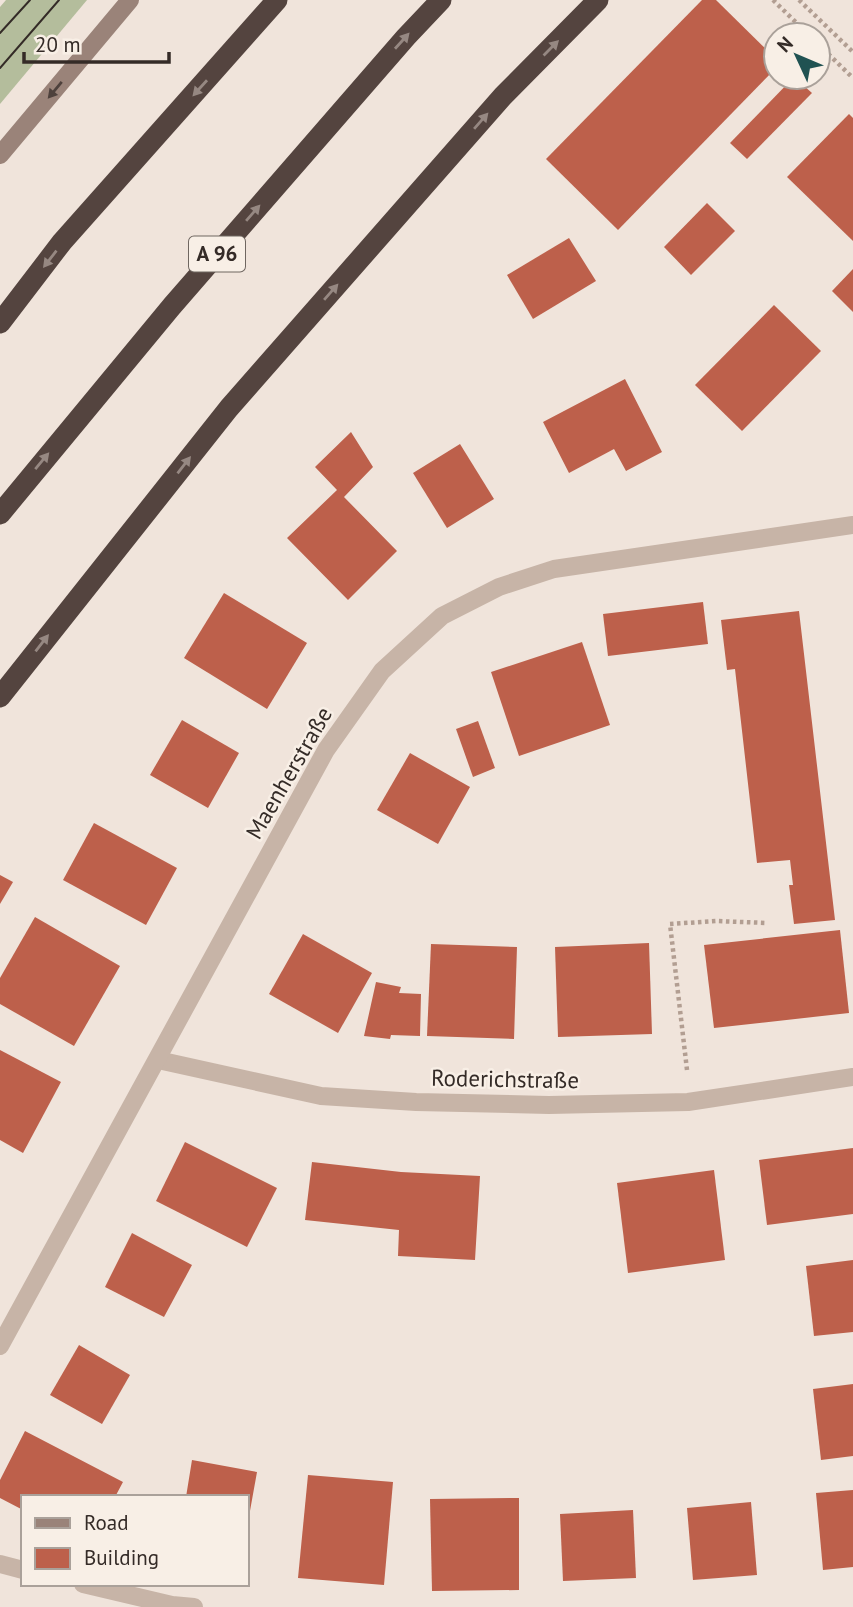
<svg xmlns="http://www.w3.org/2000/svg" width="853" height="1607" font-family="'PT Sans',sans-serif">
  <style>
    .green { fill: #b4bd9c }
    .building { fill: #bd604b }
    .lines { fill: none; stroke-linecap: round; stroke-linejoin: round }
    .path { stroke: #b29e92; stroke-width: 4.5; stroke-dasharray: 3.5 3.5; stroke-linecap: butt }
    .street { stroke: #c7b4a7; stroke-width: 18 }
    .secondary { stroke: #9a8379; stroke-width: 18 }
    .highway { stroke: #54443f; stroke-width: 21 }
    .tram { stroke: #342b27; stroke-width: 2 }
    .oneway { fill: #968882 }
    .oneway2 { fill: #4e413c }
    .labels { text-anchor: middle; stroke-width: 5; stroke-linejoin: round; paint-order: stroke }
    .shield { fill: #f8efe6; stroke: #6f6660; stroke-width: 2 }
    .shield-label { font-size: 21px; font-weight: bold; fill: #342b27 }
    .street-label { font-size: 23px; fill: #342b27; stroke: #f8efe6 }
  </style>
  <rect width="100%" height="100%" fill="#f0e4db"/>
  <path class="green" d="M 6,0 L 87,0 L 0,104 L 0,7 Z"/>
  <g class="building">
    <path d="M 702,0 L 716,0 L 776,59 L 776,68 L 618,230 L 546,159 Z"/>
    <path d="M 794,77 L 812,93 L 747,159 L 730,143 Z"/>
    <path d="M 849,114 L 853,118 L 853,241 L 787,177 Z"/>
    <path d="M 707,203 L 735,231 L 691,275 L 664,247 Z"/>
    <path d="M 569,238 L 596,281 L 533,319 L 507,275 Z"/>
    <path d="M 853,269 L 853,312 L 832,291 Z"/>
    <path d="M 774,305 L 821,351 L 742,431 L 695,385 Z"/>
    <path d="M 625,379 L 662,452 L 626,471 L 614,449 L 569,473 L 543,422 Z"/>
    <path d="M 351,432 L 373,467 L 344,497 L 397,551 L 348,600 L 287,538 L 337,490 L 315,467 Z"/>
    <path d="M 460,444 L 494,499 L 447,528 L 413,473 Z"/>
    <path d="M 224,593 L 307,643 L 267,709 L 184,658 Z"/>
    <path d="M 703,602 L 708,644 L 608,656 L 603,614 Z"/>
    <path d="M 799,611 L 835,920 L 794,924 L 789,885 L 793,885 L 790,860 L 757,863 L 735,669 L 727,670 L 721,620 Z"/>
    <path d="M 582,642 L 610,725 L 519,756 L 491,672 Z"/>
    <path d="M 182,720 L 239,753 L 208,808 L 150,775 Z"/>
    <path d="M 478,721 L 495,768 L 473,777 L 456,729 Z"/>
    <path d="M 410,753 L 470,787 L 438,844 L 377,810 Z"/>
    <path d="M 94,823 L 177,868 L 146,925 L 63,880 Z"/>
    <path d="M 0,875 L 13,882 L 0,904 Z"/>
    <path d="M 35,917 L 120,966 L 74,1046 L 0,1004 L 0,978 Z"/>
    <path d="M 840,930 L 849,1013 L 714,1028 L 704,945 Z"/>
    <path d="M 303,934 L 372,973 L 338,1033 L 269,994 Z"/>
    <path d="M 649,943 L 652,1034 L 558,1037 L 555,947 Z"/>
    <path d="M 431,944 L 517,947 L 514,1039 L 427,1036 Z"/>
    <path d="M 376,982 L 401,987 L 399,993 L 421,994 L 420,1036 L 391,1035 L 390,1039 L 364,1036 Z"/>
    <path d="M 0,1050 L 61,1082 L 23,1153 L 0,1140 Z"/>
    <path d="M 185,1142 L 277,1188 L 247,1247 L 156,1201 Z"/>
    <path d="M 853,1148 L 853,1214 L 767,1225 L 759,1160 Z"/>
    <path d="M 312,1162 L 401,1172 L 480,1176 L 475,1260 L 398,1256 L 399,1230 L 305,1220 Z"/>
    <path d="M 714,1170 L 725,1260 L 628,1273 L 617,1183 Z"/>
    <path d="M 132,1233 L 192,1265 L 164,1317 L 105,1287 Z"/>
    <path d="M 853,1260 L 853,1332 L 814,1336 L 806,1266 Z"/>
    <path d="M 79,1345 L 130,1375 L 102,1424 L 50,1395 Z"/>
    <path d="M 853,1384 L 853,1456 L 821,1460 L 813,1389 Z"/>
    <path d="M 25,1431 L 123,1482 L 115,1497 L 23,1497 L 23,1510 L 0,1498 L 0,1480 Z"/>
    <path d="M 192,1460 L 257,1472 L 248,1522 L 247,1497 L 186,1497 Z"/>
    <path d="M 308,1475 L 393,1482 L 384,1585 L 298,1578 Z"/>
    <path d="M 853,1490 L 853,1567 L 823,1570 L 816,1493 Z"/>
    <path d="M 519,1498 L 519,1590 L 432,1591 L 430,1499 Z"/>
    <path d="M 751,1502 L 757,1575 L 693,1580 L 687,1508 Z"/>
    <path d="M 633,1510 L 636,1578 L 563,1581 L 560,1514 Z"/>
  </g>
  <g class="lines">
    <g class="path">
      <path d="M 773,0 L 809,35"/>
      <path d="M 799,0 L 853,52"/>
      <path d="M 818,44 L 853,78"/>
      <path d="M 687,1070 L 670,924 L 716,921 L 767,923"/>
    </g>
    <g class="street">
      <path d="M 158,1060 L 321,1096 L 416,1102 L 549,1105 L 688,1102 L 853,1077"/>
      <path d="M 0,1346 L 326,750 L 382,671 L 442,616 L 499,587 L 554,569 L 853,525"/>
      <path d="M 0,1564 L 23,1570"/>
      <path d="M 83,1584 L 172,1605 L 194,1607"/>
    </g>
    <path class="secondary" d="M 0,155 L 130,0"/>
    <g class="highway">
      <path d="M 0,323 L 62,242 L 277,0"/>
      <path d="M 0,514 L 172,306 L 406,37 L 441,0"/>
      <path d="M 0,697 L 229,408 L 503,96 L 598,0"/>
    </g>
    <g class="tram">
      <path d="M 0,33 L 30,0"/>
      <path d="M 0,68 L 59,0"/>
    </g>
  </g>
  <defs><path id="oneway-solid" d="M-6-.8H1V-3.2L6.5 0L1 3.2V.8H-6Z" transform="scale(1.75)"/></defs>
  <g class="oneway">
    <use href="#oneway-solid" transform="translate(402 41) rotate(-48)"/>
    <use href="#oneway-solid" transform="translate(551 48) rotate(-45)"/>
    <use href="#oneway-solid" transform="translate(200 88) rotate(132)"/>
    <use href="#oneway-solid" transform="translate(481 121) rotate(-49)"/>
    <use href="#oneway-solid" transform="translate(253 213) rotate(-49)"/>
    <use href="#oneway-solid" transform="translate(50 259) rotate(128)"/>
    <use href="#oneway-solid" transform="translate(331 292) rotate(-49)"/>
    <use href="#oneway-solid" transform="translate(42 461) rotate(-50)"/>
    <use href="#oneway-solid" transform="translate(184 465) rotate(-52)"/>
    <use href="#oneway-solid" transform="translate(42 643) rotate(-52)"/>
  </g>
  <use class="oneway2" href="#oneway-solid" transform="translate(55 90) rotate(130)"/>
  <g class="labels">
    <rect class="shield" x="189" y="236.5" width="56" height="35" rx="5"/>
    <g class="shield-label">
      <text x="217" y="261">A 96</text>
    </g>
    <g class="street-label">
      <text transform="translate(289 773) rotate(-60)" y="8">Maenherstraße</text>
      <text transform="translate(505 1079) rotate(1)" y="8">Roderichstraße</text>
    </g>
  </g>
  <rect x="21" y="1495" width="228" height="91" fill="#f8efe6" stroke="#aaa19a" stroke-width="2"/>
  <rect x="35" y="1518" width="35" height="10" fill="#9a8379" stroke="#aaa19a" stroke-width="2"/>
  <text x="84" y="1530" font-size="21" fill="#342b27">Road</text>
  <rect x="35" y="1548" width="35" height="21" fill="#bd604b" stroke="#aaa19a" stroke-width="2"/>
  <text x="84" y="1565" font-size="21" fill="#342b27">Building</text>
  <g transform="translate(797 56) rotate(314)"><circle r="33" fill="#f8efe6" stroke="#aaa19a" stroke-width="2"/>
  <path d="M0-5L12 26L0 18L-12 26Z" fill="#205252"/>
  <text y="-10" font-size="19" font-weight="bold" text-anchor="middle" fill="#342b27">N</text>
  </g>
  <path d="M24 52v10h145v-10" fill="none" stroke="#342b27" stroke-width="3.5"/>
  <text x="35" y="52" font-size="21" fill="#342b27" stroke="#f8efe6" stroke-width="5" paint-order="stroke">20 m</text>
</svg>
